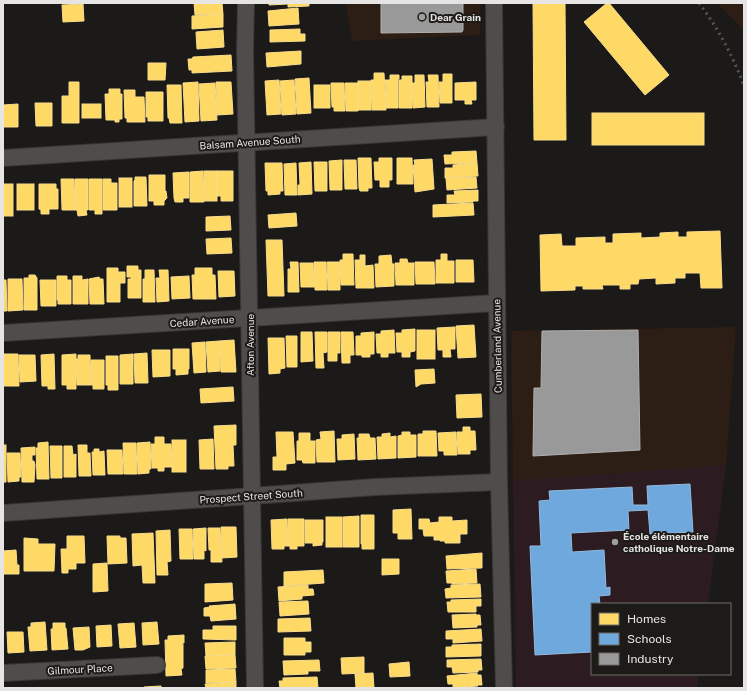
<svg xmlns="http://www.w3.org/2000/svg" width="747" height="691" font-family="'Public Sans',sans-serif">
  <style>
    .industrial { fill: #2c1d15 }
    .education { fill: #2c1c22 }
    .homes { fill: #ffd966; stroke: #f8dd8c }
    .schools { fill: #6fa8dc; stroke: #93bade }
    .industry { fill: #999; stroke: #b0b0af }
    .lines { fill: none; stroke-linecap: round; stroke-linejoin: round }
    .minor-casing { stroke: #373634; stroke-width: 18 }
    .minor { stroke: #4e4d4c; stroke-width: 16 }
    .rail { stroke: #565554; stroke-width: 3; stroke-dasharray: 2 4; stroke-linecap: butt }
    .poi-dot { fill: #a09e9c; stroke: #1d1b17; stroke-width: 1.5 }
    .labels { text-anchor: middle; stroke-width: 4; stroke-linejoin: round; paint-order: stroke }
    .poi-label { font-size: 10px; font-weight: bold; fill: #e7e5e3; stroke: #1d1b17; text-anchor: start }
    .street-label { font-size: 10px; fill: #e7e5e3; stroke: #1d1b17 }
  </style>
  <rect width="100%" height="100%" fill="#1c1a18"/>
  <g class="industrial">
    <path d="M 346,3 L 480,3 L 480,35 L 352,41 Z"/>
    <path d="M 717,3 L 744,3 L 744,31 Z"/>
    <path d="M 736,327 L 726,465 L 513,481 L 511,331 Z"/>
  </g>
  <path class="education" d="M 726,465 L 708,604 L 592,604 L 592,674 L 699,674 L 697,688 L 516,688 L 513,481 Z"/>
  <g class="homes">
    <path d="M 194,3 L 222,3 L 223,14 L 195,15 Z"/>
    <path d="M 269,3 L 309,3 L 309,6 L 288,7 L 288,4 L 269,5 Z"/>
    <path d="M 533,3 L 565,3 L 566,140 L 534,140 Z"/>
    <path d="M 607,3 L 609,3 L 669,75 L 645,95 L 584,22 Z"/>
    <path d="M 83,4 L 84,21 L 63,22 L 62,5 Z"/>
    <path d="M 298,8 L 299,24 L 269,26 L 268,11 Z"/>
    <path d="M 223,14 L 223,27 L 192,29 L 192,16 Z"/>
    <path d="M 300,29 L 300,34 L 305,34 L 305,41 L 270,42 L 270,30 Z"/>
    <path d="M 223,30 L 224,47 L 197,49 L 196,32 Z"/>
    <path d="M 301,51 L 301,64 L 267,67 L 266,53 Z"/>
    <path d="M 231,55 L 232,71 L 192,73 L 192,70 L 189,70 L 188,59 L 192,59 L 193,57 Z"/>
    <path d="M 148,63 L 166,63 L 165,80 L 148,80 Z"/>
    <path d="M 374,73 L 384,73 L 386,110 L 372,110 L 371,80 L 374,80 Z"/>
    <path d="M 443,74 L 452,74 L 452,103 L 440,103 L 439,82 L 443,82 Z"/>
    <path d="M 390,75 L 399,75 L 399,79 L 398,79 L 398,108 L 386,108 L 385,80 L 390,80 Z"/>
    <path d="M 415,75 L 424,75 L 425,107 L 413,108 L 412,83 L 415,83 Z"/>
    <path d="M 428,75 L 438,75 L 439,107 L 427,107 L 426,82 L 429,82 Z"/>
    <path d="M 402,76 L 412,76 L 412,108 L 399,108 L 399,80 L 402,80 Z"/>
    <path d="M 309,78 L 311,113 L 297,114 L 295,79 Z"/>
    <path d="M 279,80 L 281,114 L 267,115 L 265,81 Z"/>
    <path d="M 294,80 L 296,114 L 282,115 L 280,81 Z"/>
    <rect x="358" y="81" width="13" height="29"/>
    <path d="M 69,82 L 79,82 L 79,123 L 62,123 L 62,96 L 69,96 Z"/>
    <path d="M 198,82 L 199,121 L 185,122 L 183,83 Z"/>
    <path d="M 216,82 L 231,82 L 233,114 L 217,115 Z"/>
    <path d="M 476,82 L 476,100 L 471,100 L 472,104 L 465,104 L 465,100 L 455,100 L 455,83 Z"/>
    <path d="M 215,83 L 217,120 L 201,121 L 199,84 Z"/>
    <path d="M 331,83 L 344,83 L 345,111 L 334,111 L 334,107 L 332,107 Z"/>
    <path d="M 345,83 L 358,83 L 358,111 L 346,111 Z"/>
    <path d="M 167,85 L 181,85 L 182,123 L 170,123 L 169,118 L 168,118 Z"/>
    <rect x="314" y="85" width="16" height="23"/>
    <path d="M 109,89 L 120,89 L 120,94 L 122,94 L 122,119 L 119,119 L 119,122 L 115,122 L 115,120 L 106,120 L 105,94 L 109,94 Z"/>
    <path d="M 124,90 L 135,90 L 135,97 L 144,97 L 145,122 L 127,122 L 127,118 L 125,118 Z"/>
    <path d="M 146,92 L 163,92 L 163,121 L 148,121 L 148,117 L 146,117 Z"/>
    <path d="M 35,103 L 52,103 L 52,126 L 36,126 Z"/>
    <path d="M 18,104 L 18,127 L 3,127 L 3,105 Z"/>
    <rect x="82" y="104" width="19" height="14"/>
    <rect x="592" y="113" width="112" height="32"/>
    <path d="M 476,151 L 477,163 L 445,164 L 444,155 L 452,155 L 452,152 Z"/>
    <path d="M 358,158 L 371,158 L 372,188 L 368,188 L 368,191 L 360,191 L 359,188 Z"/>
    <path d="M 379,158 L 392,158 L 392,180 L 389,180 L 389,187 L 380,187 L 380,180 L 375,180 L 374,162 L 379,162 Z"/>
    <path d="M 397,158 L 412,158 L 413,184 L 397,184 Z"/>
    <path d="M 432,159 L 434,189 L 415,192 L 413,165 L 415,165 L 414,160 Z"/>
    <path d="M 342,160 L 342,190 L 330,190 L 329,161 Z"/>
    <path d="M 344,160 L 356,160 L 357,189 L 345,189 Z"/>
    <path d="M 311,162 L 312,194 L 298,195 L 298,185 L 300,185 L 299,163 Z"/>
    <path d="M 314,162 L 327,162 L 327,191 L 315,191 Z"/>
    <path d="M 265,163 L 282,163 L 283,191 L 280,191 L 280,194 L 268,195 L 268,191 L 266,191 Z"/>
    <path d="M 296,163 L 297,195 L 285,195 L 284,164 Z"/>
    <path d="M 477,163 L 478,176 L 445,178 L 445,168 L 453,168 L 453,165 Z"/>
    <path d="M 203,171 L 204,202 L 190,202 L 190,172 Z"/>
    <rect x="204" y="171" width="13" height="30"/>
    <path d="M 217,171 L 233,171 L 233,201 L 221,201 L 221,196 L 217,196 Z"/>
    <path d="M 189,172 L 189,198 L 183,198 L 183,202 L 175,202 L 174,198 L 173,173 Z"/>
    <path d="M 149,175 L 165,175 L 165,191 L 166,191 L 167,198 L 164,201 L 164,205 L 154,205 L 154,201 L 149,201 Z"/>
    <path d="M 135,177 L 146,177 L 147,206 L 134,206 L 134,181 L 135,180 Z"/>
    <path d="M 476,177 L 477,188 L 447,190 L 446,178 Z"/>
    <rect x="119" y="178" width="13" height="29"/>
    <path d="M 61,179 L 74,179 L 75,210 L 62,210 Z"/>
    <path d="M 75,179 L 88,179 L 88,210 L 86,210 L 87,215 L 78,216 L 77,210 L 75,210 Z"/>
    <path d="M 89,179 L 102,179 L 102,214 L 95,214 L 95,210 L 89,210 Z"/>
    <path d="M 103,179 L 111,179 L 111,183 L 117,183 L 117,210 L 103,210 Z"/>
    <rect x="3" y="184" width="10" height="32"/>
    <rect x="17" y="184" width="17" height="26"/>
    <path d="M 39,184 L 56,184 L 56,189 L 58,189 L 58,209 L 49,209 L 49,214 L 41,214 L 41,210 L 39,209 Z"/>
    <path d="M 478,190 L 478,201 L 473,201 L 473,202 L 447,203 L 447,195 L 455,195 L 454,191 Z"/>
    <path d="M 473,203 L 474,215 L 433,217 L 433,205 Z"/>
    <path d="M 296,213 L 297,226 L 269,228 L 268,215 Z"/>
    <path d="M 230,216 L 231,230 L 206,231 L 206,217 Z"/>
    <path d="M 720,231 L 722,288 L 701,288 L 700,273 L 685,273 L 685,278 L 675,278 L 675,283 L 656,284 L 656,278 L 639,279 L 638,284 L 630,284 L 630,289 L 620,289 L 620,285 L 602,285 L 603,289 L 583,289 L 583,286 L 575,286 L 575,290 L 541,291 L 540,235 L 561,234 L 562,246 L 576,246 L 576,238 L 605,237 L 605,243 L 613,243 L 613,234 L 641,233 L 641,238 L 660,237 L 660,233 L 678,232 L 678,237 L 687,237 L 687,232 Z"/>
    <path d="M 231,238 L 232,253 L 207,254 L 206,239 Z"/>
    <path d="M 266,240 L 282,240 L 284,296 L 268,296 Z"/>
    <path d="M 343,254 L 353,254 L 354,285 L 341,285 L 340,260 L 343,260 Z"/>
    <path d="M 441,254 L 447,254 L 447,261 L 454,261 L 454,283 L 436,283 L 436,260 L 441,260 Z"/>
    <path d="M 360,255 L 365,255 L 365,266 L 373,265 L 374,288 L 356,288 L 355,260 L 360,260 Z"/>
    <path d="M 391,255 L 392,264 L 394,264 L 394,286 L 376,287 L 375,264 L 379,264 L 379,256 Z"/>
    <path d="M 400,259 L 407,259 L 408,263 L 414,263 L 414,285 L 396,285 L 395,263 L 400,263 Z"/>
    <path d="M 456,260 L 473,260 L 474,282 L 456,282 Z"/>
    <path d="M 290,262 L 298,262 L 299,292 L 288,292 L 288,269 L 291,269 Z"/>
    <path d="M 314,262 L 326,262 L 327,290 L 315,290 L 315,287 L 314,287 Z"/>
    <path d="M 327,262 L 340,262 L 340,290 L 328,290 Z"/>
    <path d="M 415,262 L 434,262 L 435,284 L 416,284 Z"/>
    <path d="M 300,263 L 313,263 L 314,287 L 301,287 Z"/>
    <path d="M 127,266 L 138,266 L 138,270 L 141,270 L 141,298 L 128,298 L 128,279 L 131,279 L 131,277 L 127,277 Z"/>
    <path d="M 107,268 L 118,268 L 118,272 L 125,272 L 125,283 L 120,283 L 120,302 L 107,302 Z"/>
    <path d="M 195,268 L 212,268 L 212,275 L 215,275 L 216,299 L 193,299 L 192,275 L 195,275 Z"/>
    <path d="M 145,270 L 154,270 L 155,302 L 143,302 L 143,279 L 145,279 Z"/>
    <path d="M 159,270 L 168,270 L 169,301 L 157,302 L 156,278 L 160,278 Z"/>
    <path d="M 218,271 L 234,271 L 235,296 L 219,297 Z"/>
    <path d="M 29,275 L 35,275 L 37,278 L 37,310 L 24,310 L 24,278 L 29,278 Z"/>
    <path d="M 57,276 L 67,276 L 67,280 L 71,280 L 71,304 L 58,304 L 58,300 L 57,300 Z"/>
    <path d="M 73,276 L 82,276 L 82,280 L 88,279 L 88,304 L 73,304 Z"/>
    <path d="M 189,276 L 190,298 L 172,299 L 171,277 Z"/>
    <path d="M 99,277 L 100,279 L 103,279 L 104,304 L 90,304 L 89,279 Z"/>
    <path d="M 8,279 L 22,279 L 23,310 L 8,311 Z"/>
    <path d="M 3,280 L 6,280 L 7,311 L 3,311 Z"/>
    <path d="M 40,280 L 56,280 L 56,306 L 41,306 Z"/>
    <path d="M 474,325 L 476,357 L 458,358 L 456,326 Z"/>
    <path d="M 455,327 L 455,349 L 450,349 L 451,357 L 443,357 L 443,350 L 438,350 L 437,328 Z"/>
    <path d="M 415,329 L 415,351 L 410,352 L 410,357 L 402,357 L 402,352 L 397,352 L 396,333 L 402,333 L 402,330 Z"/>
    <path d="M 394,330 L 395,353 L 388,353 L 388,357 L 381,357 L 381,353 L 377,353 L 376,334 L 381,334 L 381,331 Z"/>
    <rect x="417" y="330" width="18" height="29"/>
    <path d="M 301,332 L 312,332 L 313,361 L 301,362 Z"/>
    <path d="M 315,332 L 327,332 L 327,352 L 323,353 L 324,368 L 316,368 Z"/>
    <path d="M 328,332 L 340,332 L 340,353 L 337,353 L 337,361 L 328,361 Z"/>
    <path d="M 341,332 L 353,332 L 354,355 L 350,355 L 350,363 L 342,363 Z"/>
    <path d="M 374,332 L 374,354 L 370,354 L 370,357 L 362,357 L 362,355 L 356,355 L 356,336 L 361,336 L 361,333 Z"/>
    <path d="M 286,336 L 297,336 L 297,367 L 287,367 Z"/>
    <path d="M 268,338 L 284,338 L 285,368 L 280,369 L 280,373 L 269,374 Z"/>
    <path d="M 234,340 L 236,372 L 221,372 L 219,341 Z"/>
    <path d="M 219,341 L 220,371 L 208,372 L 206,342 Z"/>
    <path d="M 205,342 L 206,372 L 194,373 L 192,343 Z"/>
    <path d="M 173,349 L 189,349 L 189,369 L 188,369 L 188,374 L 176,375 L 176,369 L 173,369 Z"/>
    <path d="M 152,350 L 170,350 L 170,376 L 153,377 Z"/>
    <path d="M 147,353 L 148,383 L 135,383 L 134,354 Z"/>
    <path d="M 3,354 L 18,354 L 19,386 L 3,386 Z"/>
    <path d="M 54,354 L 55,389 L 48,389 L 48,386 L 42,386 L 41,355 Z"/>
    <path d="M 76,354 L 76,389 L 67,389 L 67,385 L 62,385 L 62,355 Z"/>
    <path d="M 133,354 L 133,384 L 120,384 L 120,355 Z"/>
    <path d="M 19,355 L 35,355 L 36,381 L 20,382 Z"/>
    <path d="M 78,355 L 90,355 L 91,385 L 77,385 L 76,359 L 78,359 Z"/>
    <path d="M 106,356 L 118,356 L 118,390 L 108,390 L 108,385 L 106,385 Z"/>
    <path d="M 91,360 L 104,360 L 104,389 L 93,389 L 93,385 L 91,385 Z"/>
    <path d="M 434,369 L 435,383 L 421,384 L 416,387 L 415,370 Z"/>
    <path d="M 233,387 L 234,401 L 201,403 L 200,389 Z"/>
    <path d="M 481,394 L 482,417 L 457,418 L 456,395 Z"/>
    <path d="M 236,425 L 236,445 L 233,445 L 234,466 L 228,466 L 228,469 L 216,469 L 214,426 Z"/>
    <path d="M 463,427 L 470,427 L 470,431 L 475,431 L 476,450 L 470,450 L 470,454 L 458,454 L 457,432 L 463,432 Z"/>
    <path d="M 334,431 L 335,462 L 317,462 L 316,440 L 321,439 L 320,432 Z"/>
    <path d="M 423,431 L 436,431 L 437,456 L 418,456 L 418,434 L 423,434 Z"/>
    <path d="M 276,432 L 293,432 L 295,463 L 286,464 L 286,470 L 273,470 L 273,457 L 277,457 Z"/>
    <path d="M 402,432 L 410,432 L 410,435 L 416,435 L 416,457 L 398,458 L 398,436 L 402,435 Z"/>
    <path d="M 456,432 L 457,455 L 444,455 L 444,451 L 439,451 L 438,433 Z"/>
    <path d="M 299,433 L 310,433 L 310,441 L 315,441 L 315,463 L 303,463 L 302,460 L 297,460 L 297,441 L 299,441 Z"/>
    <path d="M 390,433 L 390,437 L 396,436 L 396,458 L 378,459 L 377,437 L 382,437 L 382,434 Z"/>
    <path d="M 354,434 L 355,459 L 338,460 L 337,439 L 342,439 L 342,435 Z"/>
    <path d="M 359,434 L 369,434 L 370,438 L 375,438 L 376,459 L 358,460 L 357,438 L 359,438 Z"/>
    <path d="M 155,437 L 164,437 L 164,444 L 171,444 L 172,467 L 164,467 L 164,471 L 158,471 L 158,468 L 152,468 L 151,444 L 155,444 Z"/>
    <path d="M 213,439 L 214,469 L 200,469 L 199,440 Z"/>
    <rect x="172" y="440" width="14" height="32"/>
    <path d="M 48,442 L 49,479 L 37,479 L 36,448 L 38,448 L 38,443 Z"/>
    <path d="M 150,442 L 151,469 L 149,469 L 149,473 L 138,474 L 137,443 Z"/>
    <path d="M 123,443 L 136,443 L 137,474 L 124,474 Z"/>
    <rect x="3" y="445" width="3" height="37"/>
    <path d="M 78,445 L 87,445 L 87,453 L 90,453 L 91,476 L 79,476 Z"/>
    <path d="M 50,446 L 62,446 L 62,478 L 51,478 Z"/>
    <path d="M 64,446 L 72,446 L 73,455 L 76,454 L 76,477 L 64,477 Z"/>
    <path d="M 35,447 L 35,455 L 32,455 L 32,461 L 34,461 L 35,465 L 34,482 L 22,482 L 21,448 Z"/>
    <path d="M 94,449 L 99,449 L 99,452 L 104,451 L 105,475 L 93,475 L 92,452 L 94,452 Z"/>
    <path d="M 107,450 L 122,450 L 123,474 L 108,474 Z"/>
    <path d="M 7,453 L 20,453 L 21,477 L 19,477 L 19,481 L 8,482 Z"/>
    <path d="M 411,509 L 412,539 L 398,539 L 398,533 L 393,533 L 393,510 Z"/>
    <path d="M 361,515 L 374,515 L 374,549 L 362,549 L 362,544 L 361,544 Z"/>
    <path d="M 359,516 L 359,547 L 343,547 L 343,517 Z"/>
    <rect x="326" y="517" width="16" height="30"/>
    <path d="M 439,517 L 452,517 L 452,521 L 467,520 L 467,534 L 460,534 L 460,543 L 445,543 L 445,541 L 440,541 L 440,540 L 434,540 L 434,536 L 424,536 L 423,529 L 419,529 L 419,519 L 429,519 L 430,523 L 439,522 Z"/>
    <path d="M 287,519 L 288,546 L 284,546 L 284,549 L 272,549 L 271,520 Z"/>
    <path d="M 288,519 L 304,519 L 304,546 L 297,546 L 297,549 L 290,549 L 290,546 L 288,546 Z"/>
    <path d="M 305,520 L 323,520 L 323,542 L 322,542 L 322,545 L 313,546 L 313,543 L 305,543 Z"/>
    <path d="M 221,527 L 236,527 L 237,557 L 222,558 Z"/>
    <path d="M 206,528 L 206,551 L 204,550 L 204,559 L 194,559 L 193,529 Z"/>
    <path d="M 208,528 L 220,528 L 222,562 L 211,562 L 211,550 L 209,550 Z"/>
    <path d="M 179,529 L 192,529 L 193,559 L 180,559 Z"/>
    <path d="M 170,530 L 171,561 L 167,562 L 168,575 L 157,575 L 156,531 Z"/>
    <path d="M 153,533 L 155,583 L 143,583 L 142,565 L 133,566 L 132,534 Z"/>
    <path d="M 67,536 L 84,536 L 85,563 L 76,563 L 76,569 L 68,569 L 68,573 L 62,573 L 61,549 L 67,549 Z"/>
    <path d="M 107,536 L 120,536 L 120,538 L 126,538 L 127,563 L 108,564 Z"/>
    <path d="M 24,538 L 38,539 L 38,544 L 55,544 L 54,571 L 24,571 Z"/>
    <path d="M 16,550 L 17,565 L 19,565 L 19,574 L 3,574 L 3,551 Z"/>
    <path d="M 482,553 L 482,568 L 447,569 L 446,556 Z"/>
    <path d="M 382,559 L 399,559 L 399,574 L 382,575 Z"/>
    <path d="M 107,563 L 108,591 L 93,592 L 93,564 Z"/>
    <path d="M 476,569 L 477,583 L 452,584 L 452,583 L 447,583 L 446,571 Z"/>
    <path d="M 323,570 L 324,583 L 284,586 L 284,572 Z"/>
    <path d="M 232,583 L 233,600 L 205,602 L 205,584 Z"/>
    <path d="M 480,584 L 481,597 L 446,598 L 445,589 L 451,588 L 451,585 Z"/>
    <path d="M 308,585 L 308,589 L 313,589 L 314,595 L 302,596 L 302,599 L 279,601 L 278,587 Z"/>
    <path d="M 481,599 L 481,606 L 476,606 L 476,612 L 448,612 L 447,602 L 451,602 L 451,600 Z"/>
    <path d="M 308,601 L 309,614 L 280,616 L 279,602 Z"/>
    <path d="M 235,604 L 236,619 L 211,621 L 210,616 L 204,616 L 204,608 L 210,607 L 209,606 Z"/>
    <path d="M 476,614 L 476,615 L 480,615 L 481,625 L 477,625 L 477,627 L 453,628 L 452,615 Z"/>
    <path d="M 310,618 L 311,631 L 278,632 L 278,619 Z"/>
    <path d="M 45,622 L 47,650 L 30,651 L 28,627 L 31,627 L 31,623 Z"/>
    <path d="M 157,622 L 159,644 L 143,645 L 142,623 Z"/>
    <path d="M 53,623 L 65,623 L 65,628 L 66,628 L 68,649 L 52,650 L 51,629 L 53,629 Z"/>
    <path d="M 134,623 L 136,647 L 120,648 L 118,624 Z"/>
    <path d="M 111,625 L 112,646 L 97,647 L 96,626 Z"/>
    <path d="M 213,626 L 236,626 L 236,640 L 203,639 L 203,630 L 213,630 Z"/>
    <path d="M 89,627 L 90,647 L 83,650 L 75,650 L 73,628 Z"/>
    <path d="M 481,629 L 482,641 L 453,643 L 453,639 L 446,639 L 446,631 Z"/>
    <path d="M 7,632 L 23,632 L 24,652 L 8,653 Z"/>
    <path d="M 184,635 L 184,643 L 180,643 L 183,644 L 183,668 L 181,669 L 182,675 L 166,676 L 165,640 L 168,640 L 168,636 Z"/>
    <path d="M 284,638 L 305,638 L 305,642 L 311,642 L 311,652 L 305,652 L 305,655 L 284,655 Z"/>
    <path d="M 235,642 L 235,655 L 206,656 L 205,643 Z"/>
    <path d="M 481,644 L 481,656 L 446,657 L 446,647 L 452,647 L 452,645 Z"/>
    <path d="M 235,655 L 236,668 L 206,669 L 205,656 Z"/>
    <path d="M 364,657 L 364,673 L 342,674 L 341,658 Z"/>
    <path d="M 481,659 L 482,670 L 478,670 L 478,672 L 453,673 L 452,667 L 447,667 L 447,660 Z"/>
    <path d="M 319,660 L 320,671 L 308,671 L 308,674 L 284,675 L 283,661 Z"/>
    <path d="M 409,662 L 410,676 L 390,677 L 389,664 Z"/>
    <path d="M 235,669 L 236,682 L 206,683 L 206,670 Z"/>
    <path d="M 373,673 L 374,688 L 356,688 L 355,674 Z"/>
    <path d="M 477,673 L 477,675 L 481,675 L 482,685 L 477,685 L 478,686 L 453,688 L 453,684 L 448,684 L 447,676 Z"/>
    <path d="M 317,677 L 318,688 L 280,688 L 279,681 L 283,681 L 283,678 Z"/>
    <path d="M 236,682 L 236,688 L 206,688 L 205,684 Z"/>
    <path d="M 161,686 L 161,688 L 144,688 L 144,687 Z"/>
  </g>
  <path class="schools" d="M 690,484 L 693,532 L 650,534 L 648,510 L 628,511 L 629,530 L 571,533 L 572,552 L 604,550 L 606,588 L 610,587 L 610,595 L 599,596 L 600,604 L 592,604 L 592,652 L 535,655 L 530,546 L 541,546 L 539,501 L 550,500 L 549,491 L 632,487 L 633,505 L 648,505 L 647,486 Z"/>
  <g class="industry">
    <path d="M 381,3 L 463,3 L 463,30 L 462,32 L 381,33 Z"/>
    <path d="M 638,330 L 640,450 L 533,456 L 534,388 L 541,388 L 542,331 Z"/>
  </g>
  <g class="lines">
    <g class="minor-casing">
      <g id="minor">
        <path d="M 246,3 L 245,50 L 255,688"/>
        <path d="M 494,3 L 499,482 L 504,688"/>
        <path d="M 3,158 L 496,127"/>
        <path d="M 3,333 L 496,303"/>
        <path d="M 3,513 L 252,496 L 375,487 L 499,482"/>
        <path d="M 3,673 L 157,665"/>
      </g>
    </g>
    <use href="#minor" class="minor"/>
    <path class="rail" d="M 699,3 C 718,28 733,56 744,86"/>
  </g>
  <g class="poi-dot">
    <circle cx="422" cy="17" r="4"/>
    <circle cx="615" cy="542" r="4"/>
  </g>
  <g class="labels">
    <g class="poi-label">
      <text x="430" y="21">Dear Grain</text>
      <text x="623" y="540">École élémentaire<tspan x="623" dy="12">catholique Notre-Dame</tspan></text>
    </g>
    <g class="street-label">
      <text transform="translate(250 142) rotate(-4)" y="4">Balsam Avenue South</text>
      <text transform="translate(202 321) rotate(-4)" y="4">Cedar Avenue</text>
      <text transform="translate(250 345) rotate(-90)" y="4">Afton Avenue</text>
      <text transform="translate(497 346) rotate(-91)" y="4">Cumberland Avenue</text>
      <text transform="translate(251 496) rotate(-4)" y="4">Prospect Street South</text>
      <text transform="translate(80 669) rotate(-3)" y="4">Gilmour Place</text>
    </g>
  </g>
  <rect width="747" height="691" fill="none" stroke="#e7e5e3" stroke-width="8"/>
  <rect x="591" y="603" width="140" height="72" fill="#1d1b17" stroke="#6e6c69"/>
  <rect x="599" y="613" width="20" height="12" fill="#ffd966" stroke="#6e6c69"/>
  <text x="627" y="623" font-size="12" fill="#e7e5e3">Homes</text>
  <rect x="599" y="633" width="20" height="12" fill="#6fa8dc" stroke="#6e6c69"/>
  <text x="627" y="643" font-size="12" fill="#e7e5e3">Schools</text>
  <rect x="599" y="653" width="20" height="12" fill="#999999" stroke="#6e6c69"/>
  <text x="627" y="663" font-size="12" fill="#e7e5e3">Industry</text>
</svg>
